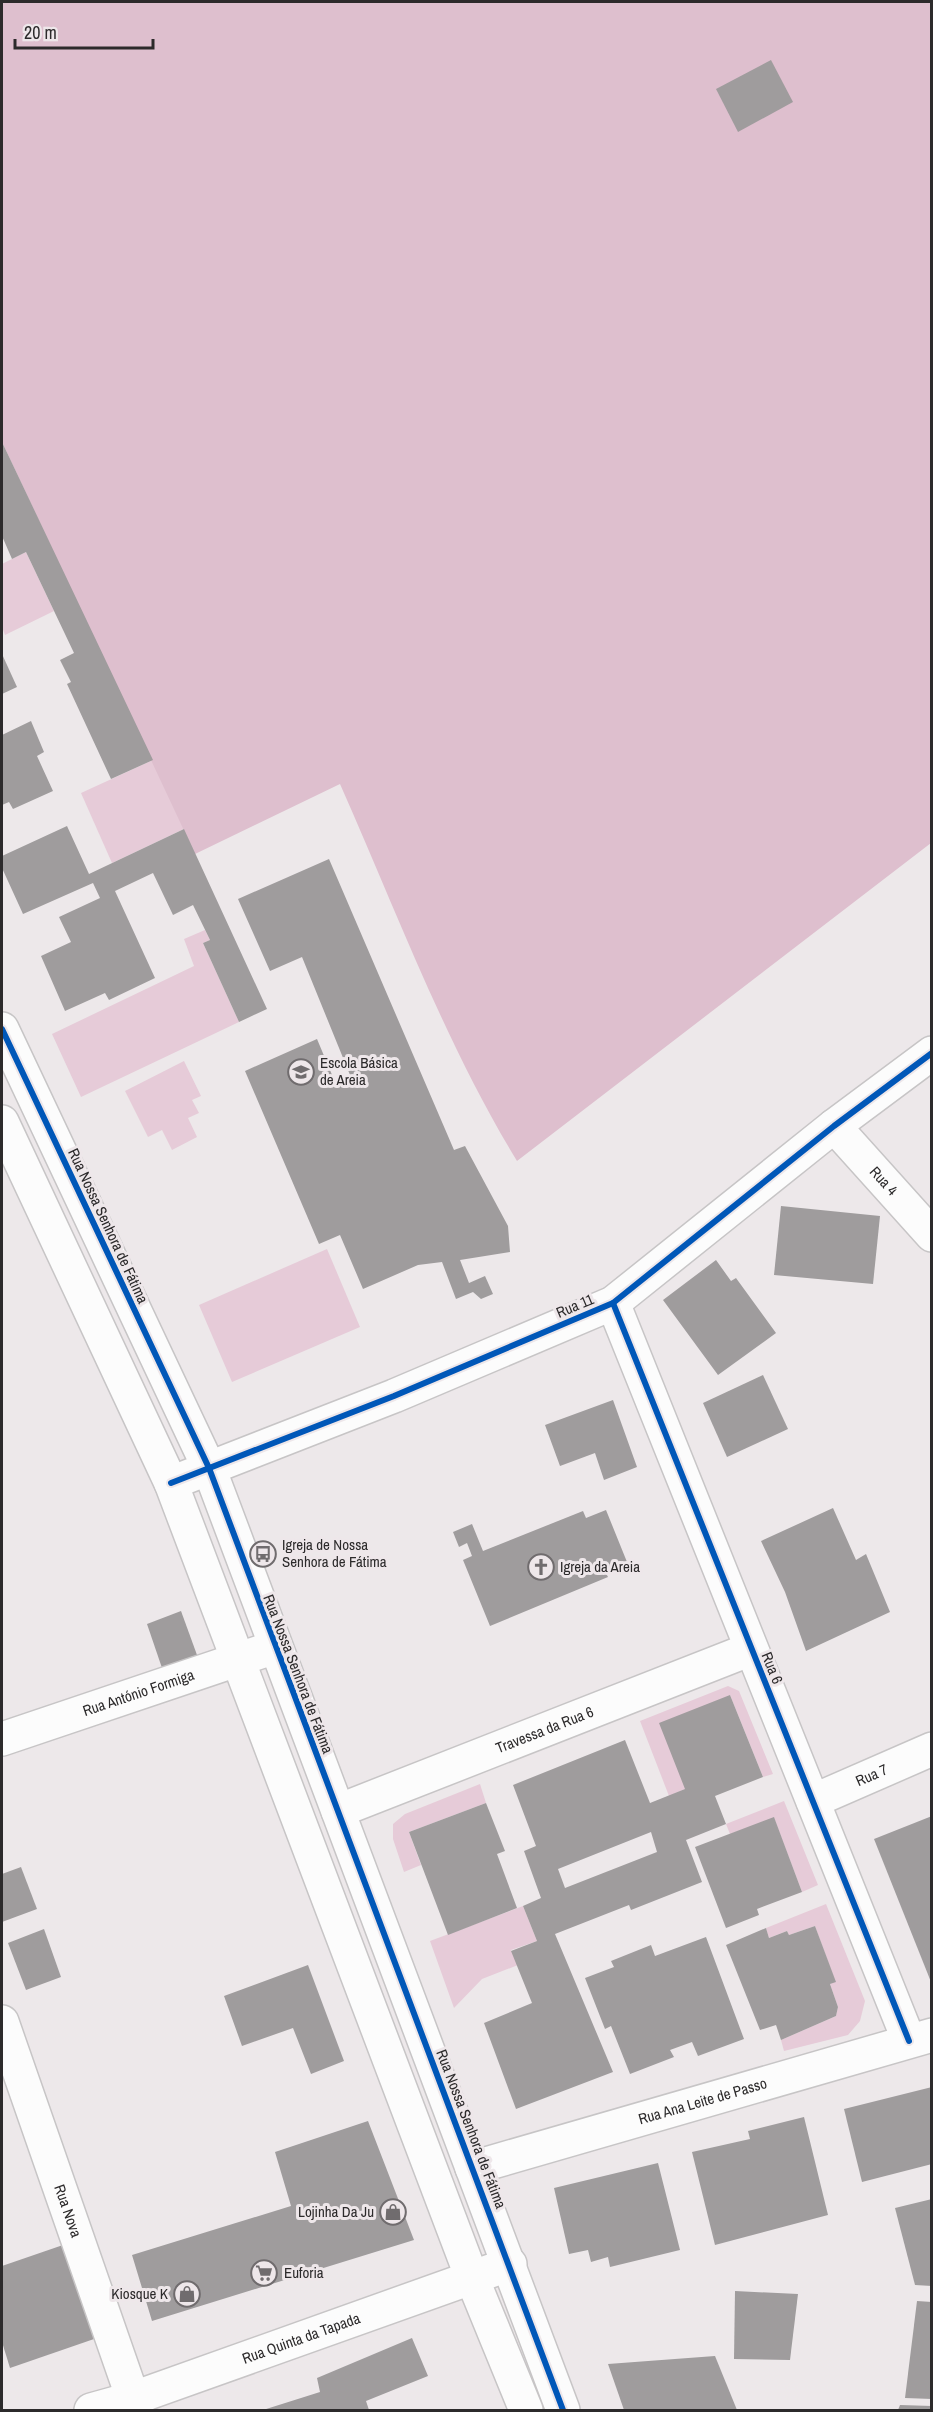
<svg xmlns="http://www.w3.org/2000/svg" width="933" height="2412" font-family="'Archivo Narrow',sans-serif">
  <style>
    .green { fill: #e6cbd8 }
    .forest { fill: #debfce }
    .building { fill: #9f9c9d; fill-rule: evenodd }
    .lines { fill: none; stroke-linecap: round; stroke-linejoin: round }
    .minor-casing { stroke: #c7c5c6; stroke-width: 36 }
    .tertiary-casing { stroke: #c7c5c6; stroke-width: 36 }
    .minor { stroke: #fcfcfc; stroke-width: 33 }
    .tertiary { stroke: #fcfcfc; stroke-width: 33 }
    .cycleway-casing { stroke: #eee7ea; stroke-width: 10 }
    .cycleway { stroke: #0057b8; stroke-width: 6 }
    .labels { text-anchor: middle; stroke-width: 6; stroke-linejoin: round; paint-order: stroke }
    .poi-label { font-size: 15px; fill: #2c2a2b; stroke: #eee7ea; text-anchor: start }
    .street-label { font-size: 15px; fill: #2c2a2b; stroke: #eee7ea }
  </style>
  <rect width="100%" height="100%" fill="#ede8ea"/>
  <g class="green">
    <path d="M 26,552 L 54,611 L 5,635 L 2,627 L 2,564 Z"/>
    <path d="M 153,760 L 184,829 L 112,863 L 81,793 Z"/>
    <path d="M 205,930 L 210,940 L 203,943 L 239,1022 L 81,1097 L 52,1034 L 194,966 L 184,939 Z"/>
    <path d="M 184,1061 L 201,1096 L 192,1100 L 199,1113 L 188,1118 L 197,1137 L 172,1150 L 162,1130 L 148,1137 L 125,1091 Z"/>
    <path d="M 327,1249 L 360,1327 L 232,1382 L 199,1305 Z"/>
    <path d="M 728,1686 L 739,1691 L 773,1774 L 763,1777 L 730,1695 L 685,1789 L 669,1796 L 640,1721 Z"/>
    <path d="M 480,1784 L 486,1803 L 409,1832 L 421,1865 L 404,1872 L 393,1839 L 393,1824 L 405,1814 Z"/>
    <path d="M 784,1801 L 818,1885 L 802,1892 L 774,1818 L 730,1834 L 726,1824 Z"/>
    <path d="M 826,1904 L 865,2001 L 860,2021 L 848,2035 L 784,2051 L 781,2040 L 836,2016 L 838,2007 L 830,1984 L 835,1981 L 815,1926 L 789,1935 L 787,1931 L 769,1938 L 766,1928 Z"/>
    <path d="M 523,1906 L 537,1941 L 511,1950 L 518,1965 L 482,1979 L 454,2008 L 430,1941 Z"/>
  </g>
  <path class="forest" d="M 2,2 L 931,2 L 931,843 L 517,1161 C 445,1043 396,910 340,784 L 195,854 L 2,442 Z"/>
  <g class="building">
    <path d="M 771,60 L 793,102 L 738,132 L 716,89 Z"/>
    <path d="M 2,442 L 153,760 L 111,779 L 67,684 L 71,682 L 60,660 L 74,653 L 26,552 L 12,559 L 2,536 Z"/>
    <path d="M 2,654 L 17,687 L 2,694 Z"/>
    <path d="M 31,721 L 44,752 L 37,756 L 53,791 L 13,809 L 9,802 L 2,805 L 2,735 Z"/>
    <path d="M 67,826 L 89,874 L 184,829 L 267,1009 L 239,1022 L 203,943 L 210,940 L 193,905 L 173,915 L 153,873 L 115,891 L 155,978 L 109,1000 L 105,993 L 65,1011 L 41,956 L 71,942 L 59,917 L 100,898 L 93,883 L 23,914 L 2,868 L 2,856 Z"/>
    <path d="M 329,859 L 454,1150 L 465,1146 L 508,1226 L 510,1252 L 460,1260 L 469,1283 L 485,1276 L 493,1294 L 481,1299 L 473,1292 L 456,1299 L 442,1262 L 418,1265 L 363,1289 L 340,1235 L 319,1244 L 245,1071 L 317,1039 L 335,1082 L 350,1075 L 302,957 L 270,971 L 238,899 Z"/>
    <path d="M 781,1206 L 880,1216 L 873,1284 L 774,1275 Z"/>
    <path d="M 716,1260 L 731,1281 L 736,1278 L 776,1333 L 718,1375 L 663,1300 Z"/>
    <path d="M 763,1375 L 788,1429 L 727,1457 L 703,1403 Z"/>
    <path d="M 613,1400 L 637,1467 L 604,1480 L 595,1453 L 560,1466 L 545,1425 Z"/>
    <path d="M 833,1508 L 856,1560 L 866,1554 L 890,1612 L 806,1651 L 785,1592 L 761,1541 Z"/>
    <path d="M 606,1510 L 627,1562 L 605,1571 L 608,1577 L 490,1626 L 463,1560 L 472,1556 L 467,1543 L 459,1547 L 453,1532 L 472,1524 L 483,1551 L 583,1511 L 586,1518 Z"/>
    <path d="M 181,1611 L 197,1655 L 162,1668 L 147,1624 Z"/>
    <path d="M 730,1695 L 763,1777 L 715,1796 L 726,1824 L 686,1840 L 702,1882 L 631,1910 L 629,1905 L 555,1934 L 613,2072 L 516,2109 L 484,2023 L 532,2003 L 511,1951 L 537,1941 L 523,1906 L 541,1898 L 524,1851 L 536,1846 L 513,1785 L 625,1740 L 650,1803 L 685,1789 L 659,1723 ZM 651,1832 L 657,1852 L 565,1888 L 558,1869 Z"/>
    <path d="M 486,1803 L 505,1851 L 497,1854 L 517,1908 L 448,1935 L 409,1832 Z"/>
    <path d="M 932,1816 L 932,1982 L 931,1982 L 874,1839 Z"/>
    <path d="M 774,1817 L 802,1892 L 757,1909 L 759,1915 L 726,1928 L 695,1847 Z"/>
    <path d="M 21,1867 L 37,1909 L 2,1922 L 2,1874 Z"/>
    <path d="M 815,1926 L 836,1982 L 830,1984 L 838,2007 L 836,2016 L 781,2040 L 776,2025 L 760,2030 L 726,1945 L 766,1928 L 769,1938 L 787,1931 L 789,1935 Z"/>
    <path d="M 44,1929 L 61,1977 L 26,1990 L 8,1943 Z"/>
    <path d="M 706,1937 L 744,2039 L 698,2056 L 692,2042 L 670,2050 L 674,2057 L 630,2074 L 611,2026 L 605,2029 L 585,1978 L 614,1967 L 611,1961 L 651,1945 L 655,1956 Z"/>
    <path d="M 308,1965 L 344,2061 L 311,2074 L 293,2028 L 242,2046 L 224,1996 Z"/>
    <path d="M 932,2087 L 932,2164 L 862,2182 L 844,2109 Z"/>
    <path d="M 804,2117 L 828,2215 L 715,2245 L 692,2152 L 750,2139 L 748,2131 Z"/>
    <path d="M 368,2121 L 414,2240 L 152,2321 L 132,2255 L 291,2206 L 275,2152 Z"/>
    <path d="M 658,2163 L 680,2250 L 610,2267 L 608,2257 L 591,2262 L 588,2250 L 569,2254 L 554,2188 Z"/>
    <path d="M 932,2199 L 932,2286 L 915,2285 L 895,2208 Z"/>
    <path d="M 63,2245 L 94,2339 L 10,2368 L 2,2342 L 2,2266 Z"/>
    <path d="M 735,2291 L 798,2294 L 790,2360 L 734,2359 Z"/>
    <path d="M 917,2301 L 932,2302 L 932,2399 L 905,2398 Z"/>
    <path d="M 412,2338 L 428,2376 L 366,2401 L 369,2410 L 263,2410 L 320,2392 L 317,2378 Z"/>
    <path d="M 715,2356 L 737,2410 L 624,2410 L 608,2364 Z"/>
    <path d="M 900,2405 L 932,2406 L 932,2410 L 898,2410 Z"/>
  </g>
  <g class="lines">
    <g class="minor-casing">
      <g id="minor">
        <path id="s1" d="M 834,1126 L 932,1235"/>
        <path d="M 613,1303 L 909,2041"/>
        <path d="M 171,1483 L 394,1396 L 613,1303 L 834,1126 L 932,1053"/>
        <path id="s2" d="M 2,1739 L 275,1647"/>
        <path id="s3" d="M 813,1801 L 932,1749"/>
        <path id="s4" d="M 338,1811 L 751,1649"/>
        <path id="s5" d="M 2,2022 L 137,2410"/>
        <path id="s6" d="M 472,2168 L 932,2035"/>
        <path id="s7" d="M 91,2410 L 134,2398 L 510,2264"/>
      </g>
    </g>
    <g class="tertiary-casing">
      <g id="tertiary">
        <path d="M 2,1029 L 209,1468 L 563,2410"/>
        <path d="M 2,1122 L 171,1483 L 472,2278 L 526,2410"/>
      </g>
    </g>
    <use href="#minor" class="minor"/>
    <use href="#tertiary" class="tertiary"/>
    <g class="cycleway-casing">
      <g id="cycleway">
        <path d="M 2,1029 L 209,1468 L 563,2410"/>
        <path d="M 613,1303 L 909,2041"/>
        <path d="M 171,1483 L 394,1396 L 613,1303 L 834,1126 L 932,1053"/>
      </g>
    </g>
    <use href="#cycleway" class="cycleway"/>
  </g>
  <defs>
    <g id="school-ring" transform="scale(1.35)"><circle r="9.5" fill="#eee7ea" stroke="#706c6e" stroke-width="1.5"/><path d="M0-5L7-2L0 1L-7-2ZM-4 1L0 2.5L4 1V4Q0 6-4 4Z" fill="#706c6e"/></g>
    <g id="bus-ring" transform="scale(1.35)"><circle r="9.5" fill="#eee7ea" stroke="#706c6e" stroke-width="1.5"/><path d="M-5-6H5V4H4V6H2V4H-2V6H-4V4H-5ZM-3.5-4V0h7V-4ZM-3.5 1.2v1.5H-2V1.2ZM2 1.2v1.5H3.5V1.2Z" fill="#706c6e"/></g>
    <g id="church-ring" transform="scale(1.35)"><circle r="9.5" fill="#eee7ea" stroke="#706c6e" stroke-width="1.5"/><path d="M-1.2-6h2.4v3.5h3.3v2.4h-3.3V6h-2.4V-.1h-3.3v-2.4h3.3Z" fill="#706c6e"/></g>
    <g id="shop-ring" transform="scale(1.35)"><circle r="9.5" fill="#eee7ea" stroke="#706c6e" stroke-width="1.5"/><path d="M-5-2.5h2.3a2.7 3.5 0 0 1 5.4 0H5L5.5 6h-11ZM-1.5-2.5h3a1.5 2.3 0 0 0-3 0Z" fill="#706c6e"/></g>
    <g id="supermarket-ring" transform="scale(1.35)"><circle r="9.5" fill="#eee7ea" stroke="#706c6e" stroke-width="1.5"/><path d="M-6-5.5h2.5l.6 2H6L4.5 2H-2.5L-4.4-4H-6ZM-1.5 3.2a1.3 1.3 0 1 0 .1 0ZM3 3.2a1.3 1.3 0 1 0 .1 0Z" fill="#706c6e"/></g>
  </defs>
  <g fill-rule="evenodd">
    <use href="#school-ring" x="301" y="1072"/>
    <use href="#bus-ring" x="263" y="1554"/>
    <use href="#church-ring" x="541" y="1567"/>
    <use href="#shop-ring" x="393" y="2212"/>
    <use href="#supermarket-ring" x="264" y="2273"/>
    <use href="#shop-ring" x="187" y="2294"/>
  </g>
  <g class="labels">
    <g class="poi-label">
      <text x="320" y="1068">Escola Básica<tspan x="320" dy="17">de Areia</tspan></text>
      <text x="282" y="1550">Igreja de Nossa<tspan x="282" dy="17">Senhora de Fátima</tspan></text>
      <text x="560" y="1572">Igreja da Areia</text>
      <text x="374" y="2217" text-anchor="end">Lojinha Da Ju</text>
      <text x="284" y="2278">Euforia</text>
      <text x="168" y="2299" text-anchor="end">Kiosque K</text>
    </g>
    <g class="street-label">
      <text dy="5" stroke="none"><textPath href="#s1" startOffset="74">Rua 4</textPath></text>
      <text transform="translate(108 1226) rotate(65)" y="5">Rua Nossa Senhora de Fátima</text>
      <text transform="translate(575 1306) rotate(-23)" y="5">Rua 11</text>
      <text transform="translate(772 1668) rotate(68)" y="5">Rua 6</text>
      <text transform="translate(298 1674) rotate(69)" y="5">Rua Nossa Senhora de Fátima</text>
      <text dy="5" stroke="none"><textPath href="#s2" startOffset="144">Rua António Formiga</textPath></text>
      <text dy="5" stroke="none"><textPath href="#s4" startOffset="222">Travessa da Rua 6</textPath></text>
      <text dy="5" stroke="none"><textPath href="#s3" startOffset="64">Rua 7</textPath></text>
      <text dy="5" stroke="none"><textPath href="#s6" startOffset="240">Rua Ana Leite de Passo</textPath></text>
      <text transform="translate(471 2129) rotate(69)" y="5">Rua Nossa Senhora de Fátima</text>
      <text dy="5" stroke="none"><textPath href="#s5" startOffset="200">Rua Nova</textPath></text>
      <text dy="5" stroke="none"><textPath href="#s7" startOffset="222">Rua Quinta da Tapada</textPath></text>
    </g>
  </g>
  <rect width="933" height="2412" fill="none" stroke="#2c2a2b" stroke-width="6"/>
  <path d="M15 39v9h138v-9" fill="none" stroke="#2c2a2b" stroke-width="3"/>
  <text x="24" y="39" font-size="18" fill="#2c2a2b" stroke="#eee7ea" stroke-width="4.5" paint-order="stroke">20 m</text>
</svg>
